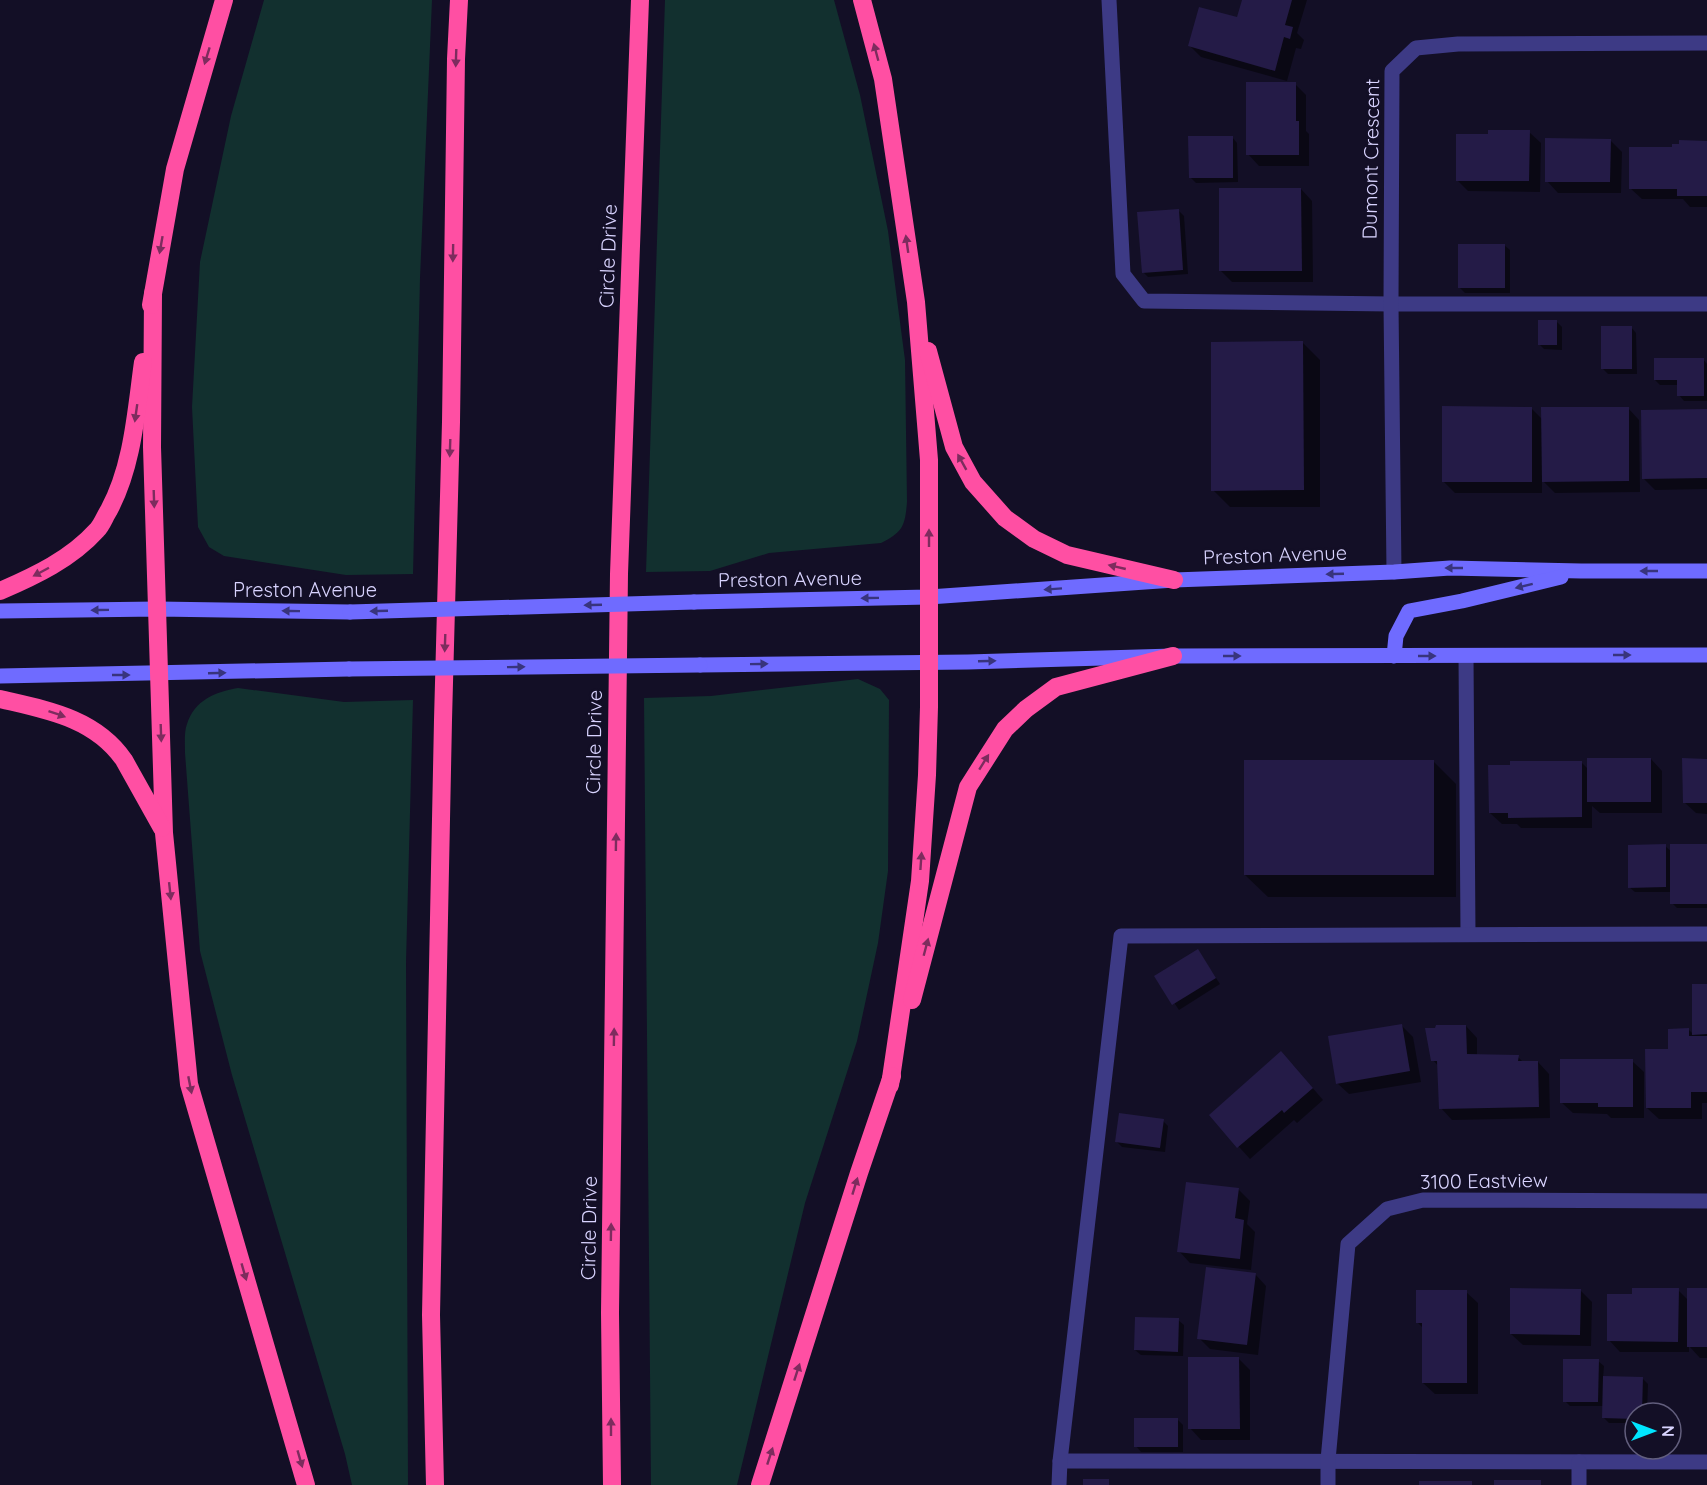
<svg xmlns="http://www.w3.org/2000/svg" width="1707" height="1485" font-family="Quicksand,sans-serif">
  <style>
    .green { fill: #12302f }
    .shadow { fill: #0007 }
    .building { fill: #241b47 }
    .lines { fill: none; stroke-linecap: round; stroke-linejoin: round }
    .service { stroke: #3d3a85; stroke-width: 15 }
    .minor { stroke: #3d3a85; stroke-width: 15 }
    .secondary { stroke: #6f6bff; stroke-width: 15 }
    .motorway { stroke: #ff4fa3; stroke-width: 18 }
    .secondary-bridge { stroke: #6f6bff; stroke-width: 15 }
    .oneway { fill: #7d2c5e }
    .oneway2 { fill: #38347d }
    .labels { text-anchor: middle; stroke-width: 5; stroke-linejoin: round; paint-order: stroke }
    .street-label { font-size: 20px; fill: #d9d4ff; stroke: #130f26 }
  </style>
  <rect width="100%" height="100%" fill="#130f26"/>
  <g class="green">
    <path d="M 264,0 L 432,0 L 420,278 L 413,574 L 346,575 L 224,556 L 209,547 L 198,527 L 192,407 L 200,262 L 231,116 Z"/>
    <path d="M 665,0 L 834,0 L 860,95 L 888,231 L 905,360 L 907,502 C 905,526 903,532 881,543 L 769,553 L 710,571 L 646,572 Z"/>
    <path d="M 858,679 L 880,689 L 889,700 L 888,871 L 878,943 L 857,1041 L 805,1203 L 737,1485 L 651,1485 L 644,698 L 711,696 Z"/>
    <path d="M 238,688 L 344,702 L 413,700 L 406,962 L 408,1485 L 352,1485 L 345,1454 L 232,1075 L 200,951 L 185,753 C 185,744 184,732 187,724 C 195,700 215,692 238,688 Z"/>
  </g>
  <g class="shadow">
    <path d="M 1244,0 L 1307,0 L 1297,33 L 1304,40 L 1301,49 L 1296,48 L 1287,81 L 1201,57 L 1190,46 L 1238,19 Z"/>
    <path d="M 1295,84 L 1306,95 L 1306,131 L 1309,134 L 1309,166 L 1259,166 L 1248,154 Z"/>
    <path d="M 1529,132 L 1541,143 L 1540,192 L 1468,191 L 1457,180 Z"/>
    <path d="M 1232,137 L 1237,143 L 1238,182 L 1196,183 L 1191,178 Z"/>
    <path d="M 1610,140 L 1622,152 L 1621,193 L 1558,193 L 1547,181 Z"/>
    <path d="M 1707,143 L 1707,207 L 1690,207 L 1683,199 L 1642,199 L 1630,188 L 1673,148 Z"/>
    <path d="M 1301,189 L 1312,201 L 1313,282 L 1232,282 L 1221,271 Z"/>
    <path d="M 1178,210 L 1184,216 L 1188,274 L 1148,277 L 1143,272 Z"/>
    <path d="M 1504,245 L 1510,250 L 1510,293 L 1465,293 L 1460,288 Z"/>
    <path d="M 1557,322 L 1562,327 L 1562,350 L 1544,349 L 1539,344 Z"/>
    <path d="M 1631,327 L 1636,333 L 1637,374 L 1608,374 L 1603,369 Z"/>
    <path d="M 1303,343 L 1320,360 L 1320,507 L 1230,507 L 1213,490 Z"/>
    <path d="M 1703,359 L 1707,364 L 1707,401 L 1684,401 L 1679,395 L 1679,385 L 1660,385 L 1655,380 Z"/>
    <path d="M 1531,408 L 1543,420 L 1628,408 L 1639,420 L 1640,492 L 1555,493 L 1542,480 L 1542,493 L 1455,493 L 1443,481 Z"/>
    <path d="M 1707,411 L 1707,489 L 1655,490 L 1643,478 Z"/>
    <path d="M 1651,759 L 1662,771 L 1662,813 L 1600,813 L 1592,806 L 1592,828 L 1521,828 L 1517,824 L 1502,824 L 1490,813 L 1581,762 L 1588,769 Z"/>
    <path d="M 1707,760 L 1707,814 L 1696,813 L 1684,802 Z"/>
    <path d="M 1433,761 L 1456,784 L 1456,897 L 1268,897 L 1245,875 Z"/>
    <path d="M 1665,846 L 1672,852 L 1707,846 L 1707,908 L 1677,908 L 1672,903 L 1672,892 L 1635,892 L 1629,887 Z"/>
    <path d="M 1198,951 L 1220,984 L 1179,1010 L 1156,976 Z"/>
    <path d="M 1693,985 L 1707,985 L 1707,1103 L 1702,1103 L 1702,1119 L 1659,1119 L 1647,1108 L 1670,1050 L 1689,1030 L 1694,1035 Z"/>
    <path d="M 1401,1025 L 1413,1037 L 1421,1082 L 1349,1094 L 1337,1083 Z"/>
    <path d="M 1466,1026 L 1477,1038 L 1477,1056 L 1518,1057 L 1523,1062 L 1538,1062 L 1549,1074 L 1550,1118 L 1452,1120 L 1441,1108 L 1439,1067 L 1433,1060 Z"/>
    <path d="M 1632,1061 L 1644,1072 L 1644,1118 L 1611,1118 L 1607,1114 L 1573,1113 L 1561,1102 Z"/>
    <path d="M 1293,1065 L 1323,1100 L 1297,1123 L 1294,1120 L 1250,1159 L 1211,1116 Z"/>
    <path d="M 1163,1121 L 1168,1126 L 1165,1152 L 1122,1147 L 1116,1141 Z"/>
    <path d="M 1238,1189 L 1250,1201 L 1247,1224 L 1255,1232 L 1251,1270 L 1190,1263 L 1179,1251 Z"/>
    <path d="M 1255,1274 L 1266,1286 L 1258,1355 L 1210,1349 L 1199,1338 Z"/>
    <path d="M 1580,1290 L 1592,1302 L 1591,1346 L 1523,1345 L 1511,1334 Z"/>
    <path d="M 1678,1290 L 1689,1301 L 1707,1290 L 1707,1358 L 1700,1358 L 1689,1346 L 1689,1352 L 1620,1352 L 1609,1340 Z"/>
    <path d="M 1466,1292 L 1478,1303 L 1478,1394 L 1435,1394 L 1423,1383 L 1423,1328 L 1418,1323 Z"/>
    <path d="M 1178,1320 L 1184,1325 L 1183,1356 L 1141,1355 L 1135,1350 Z"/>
    <path d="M 1238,1358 L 1250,1370 L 1250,1440 L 1201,1440 L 1190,1428 Z"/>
    <path d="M 1598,1361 L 1604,1366 L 1603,1378 L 1642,1378 L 1648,1384 L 1647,1413 L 1635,1413 L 1635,1423 L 1609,1423 L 1604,1418 L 1604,1406 L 1570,1406 L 1565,1401 Z"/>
    <path d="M 1177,1419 L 1183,1425 L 1183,1452 L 1141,1452 L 1136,1446 Z"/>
  </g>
  <g class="building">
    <path d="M 1242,0 L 1292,0 L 1285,25 L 1293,27 L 1290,39 L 1284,37 L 1275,71 L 1188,46 L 1199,7 L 1237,17 Z"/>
    <path d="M 1246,82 L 1296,82 L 1296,121 L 1299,121 L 1299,155 L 1246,155 Z"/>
    <path d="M 1488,130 L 1530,130 L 1529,181 L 1456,181 L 1456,134 L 1488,134 Z"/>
    <path d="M 1188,136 L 1233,136 L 1233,178 L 1189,178 Z"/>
    <path d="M 1545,138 L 1611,139 L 1610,182 L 1545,182 Z"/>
    <path d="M 1679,140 L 1707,141 L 1707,196 L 1677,196 L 1677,189 L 1629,189 L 1629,147 L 1672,147 L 1672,144 L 1679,144 Z"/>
    <path d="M 1219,188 L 1301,188 L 1302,271 L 1219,271 Z"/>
    <path d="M 1179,209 L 1183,270 L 1142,273 L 1137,212 Z"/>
    <rect x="1458" y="244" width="47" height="44"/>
    <rect x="1538" y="320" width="19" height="25"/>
    <rect x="1601" y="326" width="31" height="43"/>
    <path d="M 1303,341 L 1304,490 L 1211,491 L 1211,342 Z"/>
    <path d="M 1654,358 L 1704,358 L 1704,396 L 1677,396 L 1677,380 L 1654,380 Z"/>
    <path d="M 1442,406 L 1532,407 L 1532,482 L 1442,482 Z"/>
    <path d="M 1541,407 L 1629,407 L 1629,481 L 1542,482 Z"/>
    <path d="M 1707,409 L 1707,478 L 1642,479 L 1641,410 Z"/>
    <rect x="1587" y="758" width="64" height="44"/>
    <path d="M 1682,758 L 1707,759 L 1707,803 L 1683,803 Z"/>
    <rect x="1244" y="760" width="190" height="115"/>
    <path d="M 1510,761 L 1582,761 L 1582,817 L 1508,818 L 1508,813 L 1489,813 L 1488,765 L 1510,765 Z"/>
    <path d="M 1666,844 L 1666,887 L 1628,888 L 1628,845 Z"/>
    <rect x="1670" y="844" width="37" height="60"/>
    <path d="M 1198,949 L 1216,978 L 1172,1005 L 1154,976 Z"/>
    <path d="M 1692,984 L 1707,984 L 1707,1034 L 1692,1035 Z"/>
    <path d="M 1402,1024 L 1410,1071 L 1336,1084 L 1328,1036 Z"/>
    <path d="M 1436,1025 L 1466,1025 L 1467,1054 L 1519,1055 L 1518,1061 L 1538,1061 L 1539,1107 L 1439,1109 L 1437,1061 L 1431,1061 L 1425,1028 L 1435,1028 Z"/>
    <path d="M 1689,1028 L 1689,1036 L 1707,1036 L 1707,1092 L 1691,1092 L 1691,1108 L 1646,1108 L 1645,1049 L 1668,1049 L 1668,1029 Z"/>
    <path d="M 1281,1051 L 1313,1088 L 1284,1113 L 1282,1110 L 1237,1148 L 1209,1115 Z"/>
    <path d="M 1560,1059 L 1633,1059 L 1633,1107 L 1598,1107 L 1598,1103 L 1560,1103 Z"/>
    <path d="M 1119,1113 L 1164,1119 L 1160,1148 L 1115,1142 Z"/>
    <path d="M 1186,1182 L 1239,1188 L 1235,1218 L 1244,1220 L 1240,1259 L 1177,1252 Z"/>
    <path d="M 1206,1267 L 1256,1273 L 1247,1345 L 1197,1339 Z"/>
    <path d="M 1510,1288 L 1581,1289 L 1580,1335 L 1510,1334 Z"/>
    <path d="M 1632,1288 L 1679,1288 L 1678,1342 L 1607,1341 L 1607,1294 L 1632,1294 Z"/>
    <rect x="1687" y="1288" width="20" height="59"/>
    <path d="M 1416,1290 L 1467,1290 L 1467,1383 L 1422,1383 L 1422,1323 L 1416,1323 Z"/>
    <path d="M 1135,1317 L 1179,1318 L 1178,1352 L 1134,1350 Z"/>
    <path d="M 1188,1357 L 1239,1357 L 1240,1429 L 1188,1429 Z"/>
    <path d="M 1563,1359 L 1599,1359 L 1598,1402 L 1563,1402 Z"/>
    <path d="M 1603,1376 L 1643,1377 L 1642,1413 L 1635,1413 L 1635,1419 L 1602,1418 Z"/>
    <rect x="1134" y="1418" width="44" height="29"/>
    <rect x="1083" y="1479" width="26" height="6"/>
    <rect x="1494" y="1480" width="47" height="5"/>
    <rect x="1419" y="1481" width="53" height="4"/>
  </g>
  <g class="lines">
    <g class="service">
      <path d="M 1109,0 L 1123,274 L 1144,301 L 1391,304 L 1707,304"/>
      <path d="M 1466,656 L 1468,934"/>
      <path d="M 1060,1461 L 1707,1462"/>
      <path d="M 1579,1462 L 1579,1485"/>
      <path d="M 1059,1485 L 1060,1461 L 1121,936 L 1707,934"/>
    </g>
    <g class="minor">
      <path d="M 1394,572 L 1391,304 L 1392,71 L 1416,48 L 1458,44 L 1707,43"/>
      <path d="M 1328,1485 L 1328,1460 L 1348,1244 L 1387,1209 L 1423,1200 L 1707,1201"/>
    </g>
    <g class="secondary">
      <path d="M 694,602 L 929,597 L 1174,580 L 1394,572 L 1450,568 L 1581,571 L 1707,571"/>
      <path d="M 0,611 L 158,609 L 350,612"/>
      <path d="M 1394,656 L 1396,636 L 1409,611 L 1462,601 L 1561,577"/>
      <path d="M 700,665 L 968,662 L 1173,656 L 1707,655"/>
      <path d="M 0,676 L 349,669"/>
    </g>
    <g class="motorway">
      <path d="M 862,0 L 883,79 L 916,302 L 929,460 L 929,707 L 927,775 L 920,881 L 890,1085"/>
      <path d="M 153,293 L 152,447 L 164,833 L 189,1084 L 306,1485"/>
      <path d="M 151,305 L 175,169 L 224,0"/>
      <path d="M 928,351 L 954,447 L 973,482 L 1005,518 L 1034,539 L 1067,555 L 1174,580"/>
      <path d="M 0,591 C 35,576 71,559 97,530 C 102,525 105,516 109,510 C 133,465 136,412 143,362"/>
      <path d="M 0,699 C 47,710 95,718 124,760 L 162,828"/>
      <path d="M 912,1000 L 968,787 L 1005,729 L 1026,709 L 1056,687 L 1173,656"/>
      <path d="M 435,1485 L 431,1315 L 443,720 L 451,422 L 456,59 L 459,0"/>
      <path d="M 612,1485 L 610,1313 L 619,574 L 640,0"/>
      <path d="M 760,1485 L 859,1173 L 892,1076"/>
    </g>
    <g class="secondary-bridge">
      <path d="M 350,612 L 694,602"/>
      <path d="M 349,669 L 700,665"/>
    </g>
  </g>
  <defs><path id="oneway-solid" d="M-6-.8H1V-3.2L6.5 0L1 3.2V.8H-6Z" transform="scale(1.5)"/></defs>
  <g class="oneway">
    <use href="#oneway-solid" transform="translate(876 52) rotate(-105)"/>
    <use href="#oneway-solid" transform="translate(207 56) rotate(107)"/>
    <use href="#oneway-solid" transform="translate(456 58) rotate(92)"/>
    <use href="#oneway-solid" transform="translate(907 244) rotate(-98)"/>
    <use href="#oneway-solid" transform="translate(161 245) rotate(100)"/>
    <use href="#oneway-solid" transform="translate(453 253) rotate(91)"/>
    <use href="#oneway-solid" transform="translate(136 413) rotate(98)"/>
    <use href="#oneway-solid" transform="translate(450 448) rotate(92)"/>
    <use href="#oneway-solid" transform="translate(962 462) rotate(-119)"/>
    <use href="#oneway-solid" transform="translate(154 499) rotate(88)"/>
    <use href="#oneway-solid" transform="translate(929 538) rotate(-90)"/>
    <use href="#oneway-solid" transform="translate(1117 567) rotate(-167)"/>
    <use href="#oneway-solid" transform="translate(41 572) rotate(152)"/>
    <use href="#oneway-solid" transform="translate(445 643) rotate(92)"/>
    <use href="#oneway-solid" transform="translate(57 714) rotate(19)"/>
    <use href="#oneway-solid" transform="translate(161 733) rotate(88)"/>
    <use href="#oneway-solid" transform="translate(984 762) rotate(-58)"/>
    <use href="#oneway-solid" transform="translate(616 842) rotate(-89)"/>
    <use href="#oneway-solid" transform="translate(921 861) rotate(-86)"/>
    <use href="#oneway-solid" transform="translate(170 891) rotate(84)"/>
    <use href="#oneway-solid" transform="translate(926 947) rotate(-75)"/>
    <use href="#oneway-solid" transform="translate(614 1037) rotate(-89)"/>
    <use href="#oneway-solid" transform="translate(190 1085) rotate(79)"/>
    <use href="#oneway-solid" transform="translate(855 1186) rotate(-73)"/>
    <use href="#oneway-solid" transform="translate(611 1232) rotate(-89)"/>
    <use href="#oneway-solid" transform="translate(244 1272) rotate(74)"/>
    <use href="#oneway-solid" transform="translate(797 1372) rotate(-72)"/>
    <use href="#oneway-solid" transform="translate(611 1427) rotate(-90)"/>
    <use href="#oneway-solid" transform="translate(770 1456) rotate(-72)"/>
    <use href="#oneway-solid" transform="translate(300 1459) rotate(74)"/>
  </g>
  <g class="oneway2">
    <use href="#oneway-solid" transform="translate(1454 568) rotate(180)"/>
    <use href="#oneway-solid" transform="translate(1649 571) rotate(180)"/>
    <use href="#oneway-solid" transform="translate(1335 574) rotate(178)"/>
    <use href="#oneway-solid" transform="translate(1524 586) rotate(166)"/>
    <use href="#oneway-solid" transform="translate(1053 589) rotate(176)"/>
    <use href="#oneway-solid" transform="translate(870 598) rotate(179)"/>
    <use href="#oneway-solid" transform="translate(593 605) rotate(178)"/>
    <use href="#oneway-solid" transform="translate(100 610) rotate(179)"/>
    <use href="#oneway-solid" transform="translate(291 611) rotate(-179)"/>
    <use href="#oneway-solid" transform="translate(379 611) rotate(178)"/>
    <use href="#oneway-solid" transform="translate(1622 655)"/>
    <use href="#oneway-solid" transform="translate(1232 656)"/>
    <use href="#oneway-solid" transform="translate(1427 656)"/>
    <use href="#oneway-solid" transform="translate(987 661) rotate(-2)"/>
    <use href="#oneway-solid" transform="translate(759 664) rotate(-1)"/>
    <use href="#oneway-solid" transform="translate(516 667) rotate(-1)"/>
    <use href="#oneway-solid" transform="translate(217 673) rotate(-2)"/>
    <use href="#oneway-solid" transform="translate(121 675)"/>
  </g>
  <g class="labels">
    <g class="street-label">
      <text transform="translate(1371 159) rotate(-89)" y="7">Dumont Crescent</text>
      <text transform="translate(608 256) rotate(-88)" y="7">Circle Drive</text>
      <text transform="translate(1275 555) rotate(-2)" y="7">Preston Avenue</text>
      <text transform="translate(790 579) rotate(-1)" y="7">Preston Avenue</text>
      <text x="305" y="597">Preston Avenue</text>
      <text transform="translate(594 742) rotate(-89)" y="7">Circle Drive</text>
      <text transform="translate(1484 1181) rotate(-1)" y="7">3100 Eastview</text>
      <text transform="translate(589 1228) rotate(-89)" y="7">Circle Drive</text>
    </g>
  </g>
  <g transform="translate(1653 1431) rotate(90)"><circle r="28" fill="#130f26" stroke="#625e7d" stroke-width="1.5"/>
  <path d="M0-4.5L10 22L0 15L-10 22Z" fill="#00e5ff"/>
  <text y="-9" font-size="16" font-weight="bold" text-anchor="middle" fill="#d9d4ff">N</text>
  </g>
</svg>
